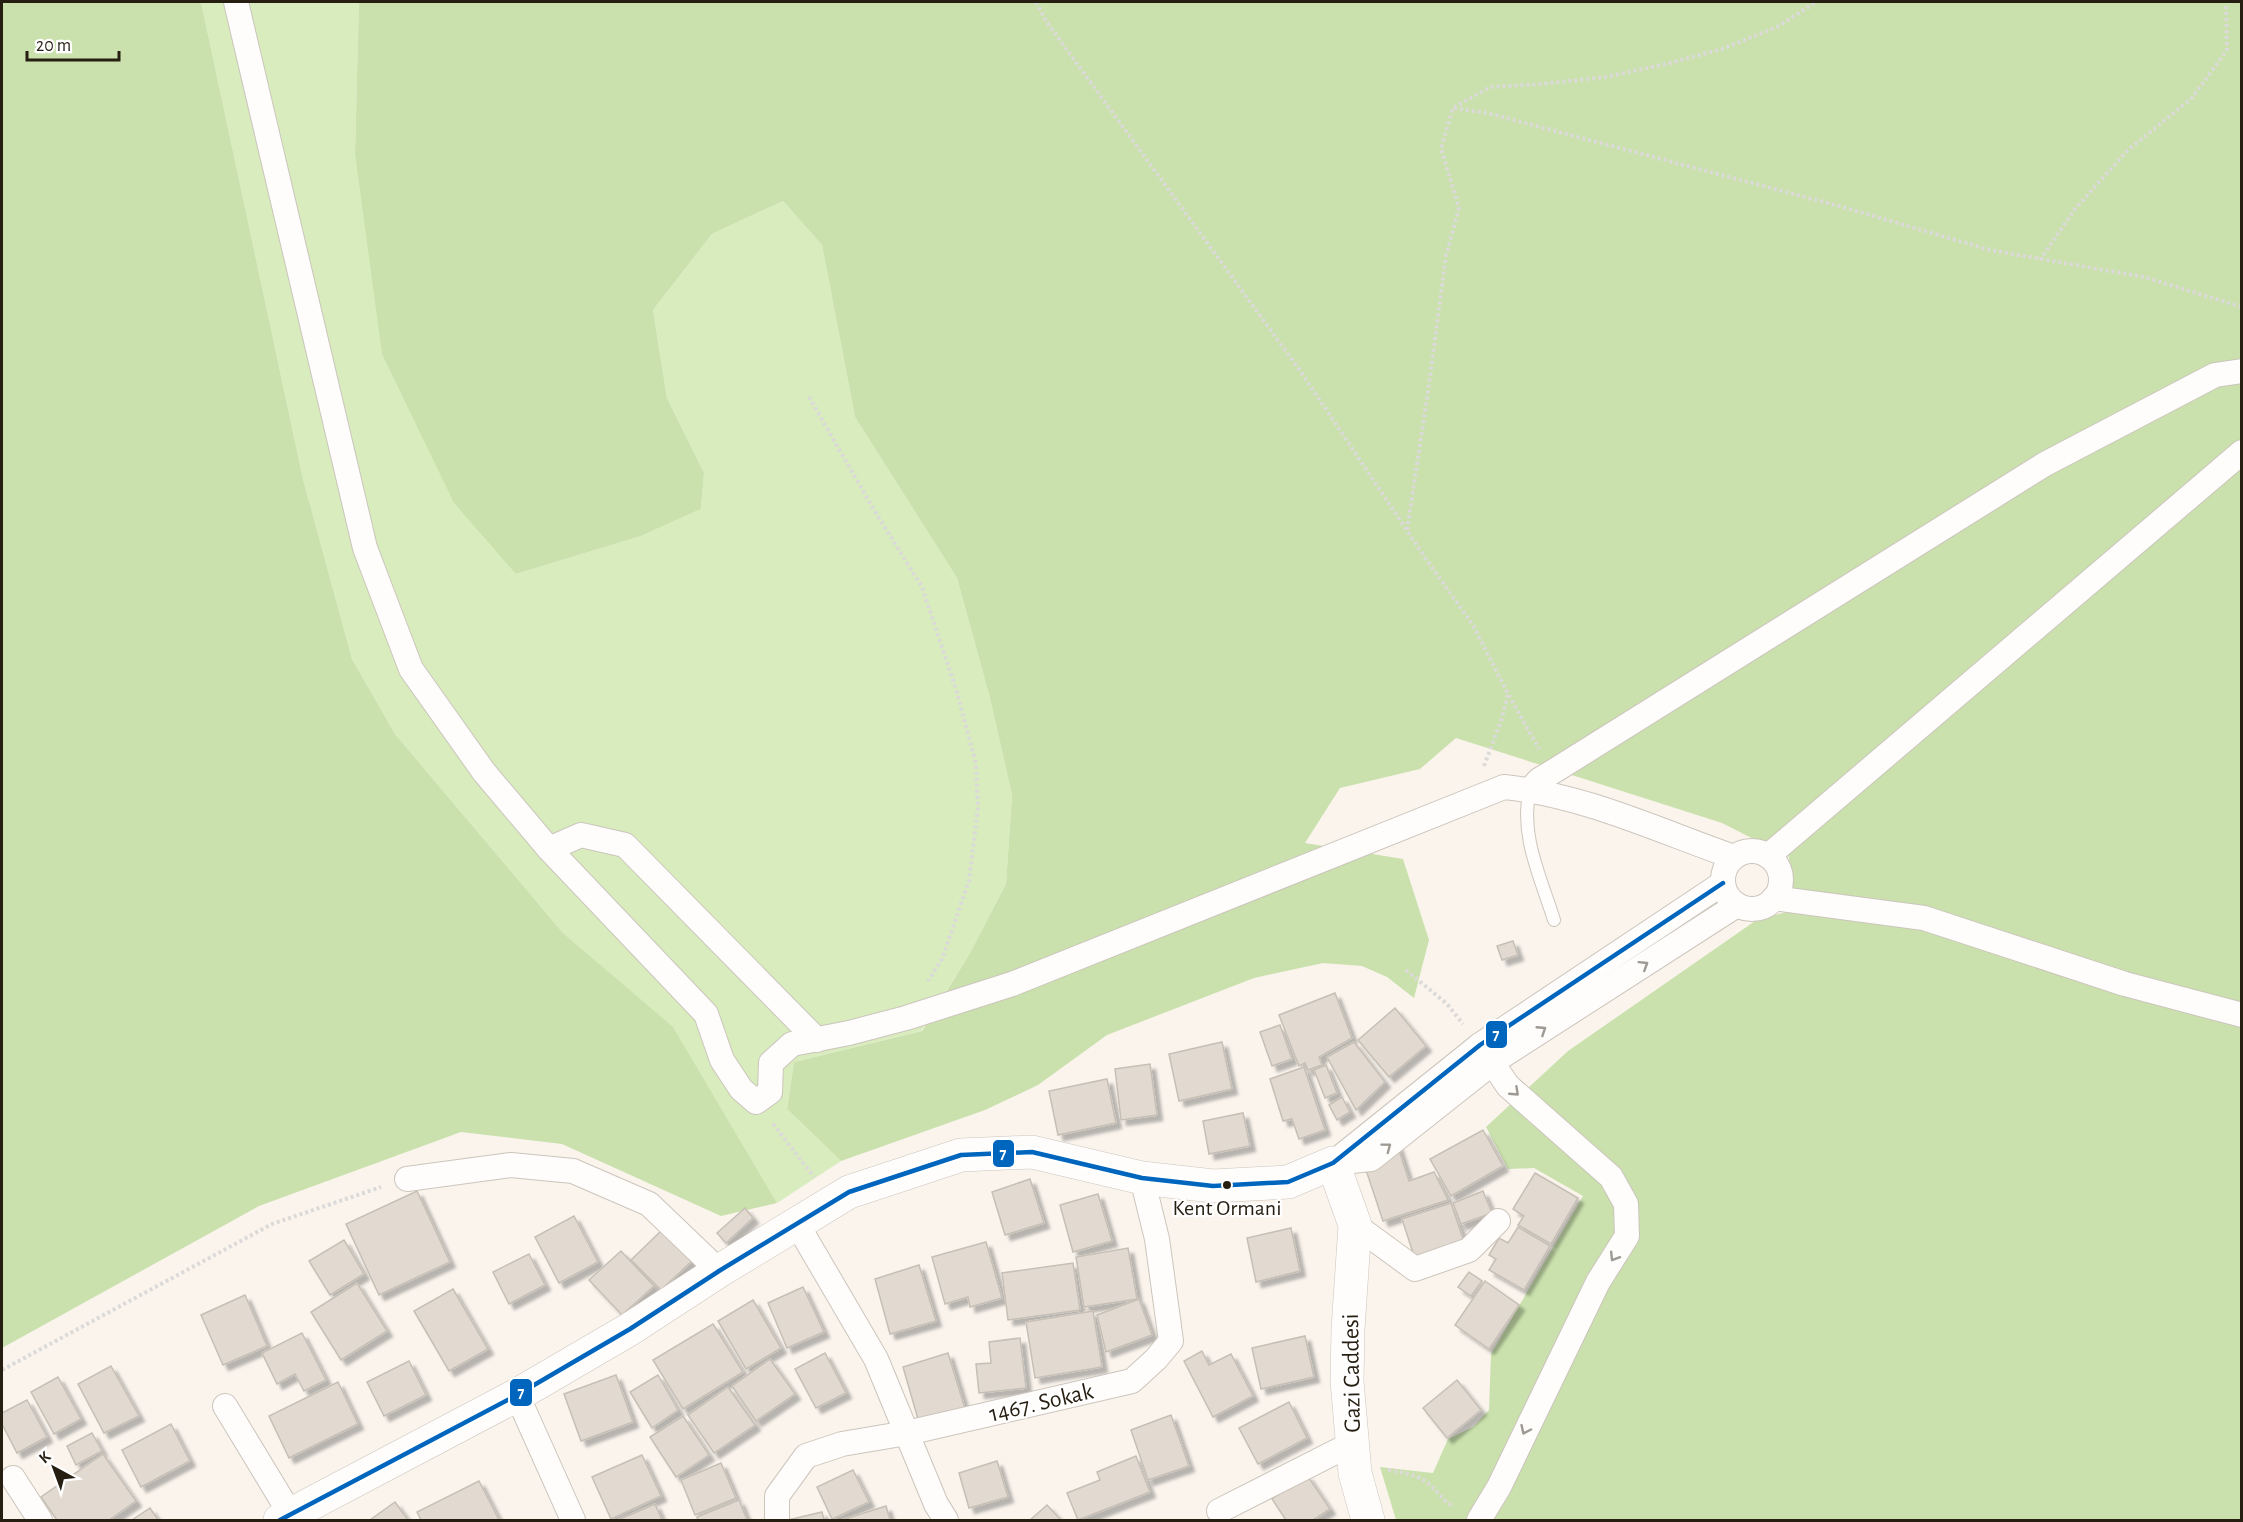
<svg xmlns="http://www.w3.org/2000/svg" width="2243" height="1522" font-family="'Alegreya Sans',sans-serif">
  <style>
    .green { fill: #d8ecbe }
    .forest { fill: #cae1ad }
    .building { fill: #e2dad1; stroke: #c6bfb6; stroke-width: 1.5; filter: url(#shadow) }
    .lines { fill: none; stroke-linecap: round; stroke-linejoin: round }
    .lane-casing { stroke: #ccc5bc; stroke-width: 14 }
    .street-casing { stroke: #ccc5bc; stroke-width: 26 }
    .secondary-casing { stroke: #ccc5bc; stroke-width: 34 }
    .path { stroke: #dbdad8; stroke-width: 4; stroke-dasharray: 3 3; stroke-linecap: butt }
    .lane { stroke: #fefdfc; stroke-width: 12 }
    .street { stroke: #fefdfc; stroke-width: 24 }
    .secondary { stroke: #fefdfc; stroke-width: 33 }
    .bus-1-casing { stroke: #fff; stroke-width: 9 }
    .bus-1 { stroke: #0065bd; stroke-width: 4.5 }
    .oneway { stroke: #9d9993 }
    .bus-dot { fill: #271e12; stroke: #fff; stroke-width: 2 }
    .labels { text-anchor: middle; stroke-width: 4.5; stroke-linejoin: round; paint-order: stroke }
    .bus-label { font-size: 22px; fill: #271e12; stroke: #fff }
    .street-label { font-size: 24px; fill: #271e12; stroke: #fff }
    .line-badge { stroke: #fff; stroke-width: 2 }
    .badge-label { font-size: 16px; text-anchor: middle; font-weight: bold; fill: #fff }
  </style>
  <defs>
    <filter id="shadow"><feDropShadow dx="5.5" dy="5.5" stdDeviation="1.5" flood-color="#0004"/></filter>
  </defs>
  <rect width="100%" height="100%" fill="#faf4ed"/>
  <path class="green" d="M 201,2 L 359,2 L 355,153 L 516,574 L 641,536 L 701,509 L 704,473 L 667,398 L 653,310 L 712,234 L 783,201 L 822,245 L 855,417 L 957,578 L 990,698 L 1012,795 L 1006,884 L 970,953 L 921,1031 L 794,1062 L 787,1109 L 841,1161 L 777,1203 L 673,1028 L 563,933 L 395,734 L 352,659 L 303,479 Z"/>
  <g class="forest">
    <path d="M 2,2 L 201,2 L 303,479 L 352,659 L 395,734 L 563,933 L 673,1027 L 777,1203 L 721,1216 L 562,1144 L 461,1132 L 259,1206 L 2,1348 Z"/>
    <path d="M 359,2 L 2241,2 L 2241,1520 L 1396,1520 L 1380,1467 L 1433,1473 L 1448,1439 L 1473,1427 L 1489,1410 L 1491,1354 L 1583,1196 L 1534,1168 L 1508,1169 L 1486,1127 L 1568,1051 L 1758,919 L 1791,911 L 1789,857 L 1722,823 L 1456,738 L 1420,769 L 1340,788 L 1305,843 L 1403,859 L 1429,940 L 1414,998 L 1387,977 L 1362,966 L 1323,963 L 1254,978 L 1107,1035 L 1038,1085 L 985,1110 L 841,1161 L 787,1109 L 794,1062 L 922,1031 L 970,953 L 1006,884 L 1012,795 L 990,698 L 957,578 L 855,417 L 822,245 L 783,201 L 712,234 L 653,310 L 667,398 L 704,473 L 701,509 L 641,536 L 516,574 L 454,503 L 382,354 L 355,153 Z"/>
  </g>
  <g class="building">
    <path d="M 1513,941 L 1518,955 L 1502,960 L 1497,946 Z"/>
    <path d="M 1335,993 L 1352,1038 L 1319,1057 L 1322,1065 L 1308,1070 L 1305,1063 L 1299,1066 L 1279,1015 Z"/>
    <path d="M 1395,1008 L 1426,1046 L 1389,1077 L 1358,1040 Z"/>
    <path d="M 1280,1025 L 1292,1059 L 1272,1066 L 1260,1032 Z"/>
    <path d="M 1222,1042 L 1232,1089 L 1179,1101 L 1169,1054 Z"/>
    <path d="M 1354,1042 L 1385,1082 L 1356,1110 L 1327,1057 Z"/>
    <path d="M 1150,1064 L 1157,1115 L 1121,1120 L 1115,1069 Z"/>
    <path d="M 1326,1065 L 1337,1093 L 1325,1098 L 1314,1070 Z"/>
    <path d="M 1304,1067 L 1325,1130 L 1299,1139 L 1292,1119 L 1283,1121 L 1270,1079 Z"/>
    <path d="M 1107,1079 L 1116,1123 L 1058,1135 L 1049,1091 Z"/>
    <path d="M 1342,1097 L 1350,1112 L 1337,1120 L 1329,1105 Z"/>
    <path d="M 1243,1113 L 1250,1146 L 1209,1154 L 1203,1121 Z"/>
    <path d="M 1483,1130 L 1503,1166 L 1451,1196 L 1430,1159 Z"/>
    <path d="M 1397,1144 L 1409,1181 L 1434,1172 L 1448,1200 L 1383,1221 L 1366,1170 Z"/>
    <path d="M 1535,1173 L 1578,1198 L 1551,1244 L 1518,1225 L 1524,1216 L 1513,1209 Z"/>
    <path d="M 1030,1179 L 1044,1223 L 1005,1235 L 992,1192 Z"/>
    <path d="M 417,1191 L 450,1262 L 379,1295 L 346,1224 Z"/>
    <path d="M 1483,1191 L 1492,1213 L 1461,1224 L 1453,1203 Z"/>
    <path d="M 1098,1194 L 1112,1241 L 1073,1252 L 1060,1205 Z"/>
    <path d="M 1451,1203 L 1464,1242 L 1415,1259 L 1402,1219 Z"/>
    <path d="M 745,1208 L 753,1218 L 726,1243 L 717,1233 Z"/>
    <path d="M 574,1216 L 598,1262 L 559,1283 L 535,1237 Z"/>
    <path d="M 1518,1227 L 1550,1246 L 1524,1290 L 1489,1270 L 1496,1259 L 1489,1255 L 1499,1238 L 1508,1243 Z"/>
    <path d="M 664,1228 L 694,1259 L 661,1290 L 631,1260 Z"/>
    <path d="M 1291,1228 L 1300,1271 L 1256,1282 L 1247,1238 Z"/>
    <path d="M 344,1240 L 364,1274 L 330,1295 L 309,1261 Z"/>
    <path d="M 986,1242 L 1002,1298 L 970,1307 L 968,1297 L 945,1304 L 932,1257 Z"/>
    <path d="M 1128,1248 L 1137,1299 L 1084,1307 L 1076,1257 Z"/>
    <path d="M 621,1251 L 654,1286 L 622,1315 L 589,1280 Z"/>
    <path d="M 529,1254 L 545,1285 L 509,1304 L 493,1272 Z"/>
    <path d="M 1073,1263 L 1080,1310 L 1008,1320 L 1002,1273 Z"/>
    <path d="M 919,1265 L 936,1321 L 890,1334 L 875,1279 Z"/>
    <path d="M 1469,1272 L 1482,1281 L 1471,1296 L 1458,1287 Z"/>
    <path d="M 1485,1281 L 1519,1305 L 1489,1349 L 1455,1325 Z"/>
    <path d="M 357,1283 L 387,1331 L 341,1360 L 311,1312 Z"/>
    <path d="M 803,1287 L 824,1332 L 787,1348 L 768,1303 Z"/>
    <path d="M 453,1289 L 488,1349 L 449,1371 L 414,1311 Z"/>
    <path d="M 245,1295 L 267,1346 L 223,1365 L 201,1315 Z"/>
    <path d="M 1139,1299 L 1152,1335 L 1106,1352 L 1097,1315 Z"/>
    <path d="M 753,1300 L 781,1348 L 746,1369 L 718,1321 Z"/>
    <path d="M 1093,1311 L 1102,1367 L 1035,1378 L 1026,1322 Z"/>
    <path d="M 713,1324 L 743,1372 L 683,1409 L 653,1360 Z"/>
    <path d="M 302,1333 L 326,1380 L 304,1391 L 295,1374 L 277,1384 L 262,1353 Z"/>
    <path d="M 1305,1336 L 1314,1377 L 1261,1389 L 1252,1348 Z"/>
    <path d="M 1020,1338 L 1026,1388 L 979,1393 L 976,1364 L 991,1363 L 989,1342 Z"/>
    <path d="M 1202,1351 L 1209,1365 L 1231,1354 L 1253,1396 L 1213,1417 L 1184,1361 Z"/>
    <path d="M 825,1353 L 846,1393 L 816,1408 L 795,1369 Z"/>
    <path d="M 948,1353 L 966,1412 L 920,1426 L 903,1367 Z"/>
    <path d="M 770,1359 L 795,1394 L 756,1421 L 732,1386 Z"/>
    <path d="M 409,1361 L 426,1395 L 384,1416 L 367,1382 Z"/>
    <path d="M 111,1366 L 139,1416 L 104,1433 L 78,1384 Z"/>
    <path d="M 616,1375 L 633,1422 L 581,1441 L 564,1394 Z"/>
    <path d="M 658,1375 L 678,1410 L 652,1428 L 630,1392 Z"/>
    <path d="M 58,1377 L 81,1419 L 54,1434 L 31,1392 Z"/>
    <path d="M 1457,1380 L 1481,1410 L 1447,1438 L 1423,1408 Z"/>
    <path d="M 338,1382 L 358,1424 L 289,1458 L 269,1416 Z"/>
    <path d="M 728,1387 L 755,1425 L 714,1453 L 688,1415 Z"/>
    <path d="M 27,1400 L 47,1437 L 17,1453 L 2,1424 L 2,1413 Z"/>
    <path d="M 1289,1402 L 1307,1438 L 1258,1464 L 1239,1428 Z"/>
    <path d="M 1171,1415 L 1189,1466 L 1148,1480 L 1131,1430 Z"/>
    <path d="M 683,1416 L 709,1455 L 676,1477 L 650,1437 Z"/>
    <path d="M 171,1424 L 190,1461 L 141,1487 L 122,1450 Z"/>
    <path d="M 92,1433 L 102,1451 L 76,1465 L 67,1446 Z"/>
    <path d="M 103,1454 L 136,1501 L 109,1520 L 57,1520 L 41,1497 Z"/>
    <path d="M 642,1455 L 661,1496 L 611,1519 L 592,1477 Z"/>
    <path d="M 1136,1456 L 1150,1492 L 1078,1520 L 1067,1493 L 1100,1480 L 1097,1472 Z"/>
    <path d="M 997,1461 L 1008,1497 L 969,1508 L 959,1473 Z"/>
    <path d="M 721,1463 L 736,1498 L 695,1515 L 681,1480 Z"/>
    <path d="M 853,1470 L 869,1502 L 832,1519 L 817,1487 Z"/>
    <path d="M 1307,1475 L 1330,1509 L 1313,1520 L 1286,1520 L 1272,1499 Z"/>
    <path d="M 479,1481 L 499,1520 L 421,1520 L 417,1512 Z"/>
    <path d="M 739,1500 L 747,1520 L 698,1520 L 697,1517 Z"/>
    <path d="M 395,1502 L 408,1520 L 370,1520 Z"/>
    <path d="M 655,1504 L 662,1520 L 618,1520 Z"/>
    <path d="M 1047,1505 L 1061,1520 L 1030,1520 Z"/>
    <path d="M 886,1506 L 890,1520 L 842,1520 Z"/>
    <path d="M 150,1508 L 158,1520 L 132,1520 Z"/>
    <path d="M 822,1512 L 824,1520 L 788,1520 Z"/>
  </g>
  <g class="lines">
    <g class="lane-casing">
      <path id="lane" d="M 1530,790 C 1519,834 1541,878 1554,920"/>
    </g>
    <g class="street-casing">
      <g id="street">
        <path d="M 236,2 L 365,548 L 411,669 L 484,772 L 549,849 L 706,1014 L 722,1060 L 741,1089 L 756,1102 L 770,1092 L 771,1063 L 792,1044 L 849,1033 L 906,1018 L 1012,984 L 1504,787 C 1584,795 1659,831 1734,857"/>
        <path d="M 1530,790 L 1539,780 L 1554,771 L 2045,464 L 2215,375 L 2242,371"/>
        <path d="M 549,849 L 581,835 L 625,845 L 817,1040"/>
        <circle cx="1752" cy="880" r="29"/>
        <path d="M 1768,856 L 2242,452"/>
        <path d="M 1774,898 L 1924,918 L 2125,984 L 2242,1015"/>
        <path d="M 1333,1163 L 1371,1159 L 1496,1060 L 1737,905"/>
        <path d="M 1333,1163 L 1480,1045 L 1723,883"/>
        <path d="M 407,1179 L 511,1165 L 573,1171 L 649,1204 L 719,1271"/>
        <path d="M 797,1224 L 876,1359 L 936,1504 L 946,1520"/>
        <path d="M 1355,1225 L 1415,1269 L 1469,1250 L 1498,1221"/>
        <path d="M 517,1395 L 573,1520"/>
        <path d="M 225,1406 L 291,1515"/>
        <path d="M 13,1478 L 40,1520"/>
        <path d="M 1219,1511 L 1353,1443"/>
        <path d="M 777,1520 L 777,1496 L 806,1456 L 842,1444 L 907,1433 L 1132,1381 L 1156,1359 L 1171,1341 L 1157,1239 L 1142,1178"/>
        <path d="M 1479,1520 L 1499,1487 L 1598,1282 L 1627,1236 L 1626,1204 L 1611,1177 L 1508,1086 L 1480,1045"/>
      </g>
    </g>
    <g class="secondary-casing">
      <path id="secondary" d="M 280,1520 L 517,1395 L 630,1329 L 719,1271 L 849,1192 L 961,1155 L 1032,1152 L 1142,1178 L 1213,1186 L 1288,1182 L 1333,1163 L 1355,1225 L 1348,1329 L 1347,1381 L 1355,1473 L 1368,1520"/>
    </g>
    <g class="path">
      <path d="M 1036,2 L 1046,21 L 1301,372 L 1428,562 L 1473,625 L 1508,694 L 1539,749"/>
      <path d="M 1454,108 L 1487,113 L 1839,206 L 1990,250 L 2144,277 L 2242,307"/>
      <path d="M 2040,260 L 2075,209 L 2127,151 L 2192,98 L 2227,50 L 2226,2"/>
      <path d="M 809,397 L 874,510 L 922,587 L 957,692 L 976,764 L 978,808 L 969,881 L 942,959 L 928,981"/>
      <path d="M 1407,530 L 1428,392 L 1446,256 L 1459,208 L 1441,148 L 1453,108 L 1490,87 L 1542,84 L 1606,77 L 1666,64 L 1722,49 L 1777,27 L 1816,2"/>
      <path d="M 1484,766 L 1502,718 L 1508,694"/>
      <path d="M 1406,970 L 1447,1004 L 1463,1024"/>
      <path d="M 773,1124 L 814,1177"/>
      <path d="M 2,1370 L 272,1224 L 381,1187"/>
      <path d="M 1388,1470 C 1423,1476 1425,1478 1448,1504 L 1455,1505"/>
    </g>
    <use href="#lane" class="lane"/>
    <use href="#street" class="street"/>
    <use href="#secondary" class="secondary"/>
    <g class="bus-1-casing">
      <path id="bus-1" d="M 280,1520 L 517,1395 L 630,1329 L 719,1271 L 849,1192 L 961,1155 L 1032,1152 L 1142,1178 L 1213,1186 L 1288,1182 L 1333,1163 L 1480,1045 L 1723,883"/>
    </g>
    <use href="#bus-1" class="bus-1"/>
  </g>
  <defs><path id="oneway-chevron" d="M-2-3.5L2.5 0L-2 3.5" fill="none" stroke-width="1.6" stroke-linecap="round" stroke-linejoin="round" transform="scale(1.5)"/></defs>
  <g class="oneway">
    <use href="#oneway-chevron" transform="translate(1644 965) rotate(-32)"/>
    <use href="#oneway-chevron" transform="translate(1542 1030) rotate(-33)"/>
    <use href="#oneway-chevron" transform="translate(1515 1092) rotate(43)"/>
    <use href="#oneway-chevron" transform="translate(1387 1147) rotate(-37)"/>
    <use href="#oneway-chevron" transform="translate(1614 1257) rotate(122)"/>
    <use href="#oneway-chevron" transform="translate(1525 1430) rotate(115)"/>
  </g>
  <circle class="bus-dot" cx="1227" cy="1185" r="5"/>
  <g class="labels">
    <g class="bus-label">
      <text x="1227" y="1215">Kent Ormani</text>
    </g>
    <g class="street-label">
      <text transform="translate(1351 1373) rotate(-91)" y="8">Gazi Caddesi</text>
      <text transform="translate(1041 1402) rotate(-13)" y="8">1467. Sokak</text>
    </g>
  </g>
  <g class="line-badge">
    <rect x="1485" y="1020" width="23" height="29" rx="6" fill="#0065bd"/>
    <rect x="992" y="1139" width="23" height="29" rx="6" fill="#0065bd"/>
    <rect x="509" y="1378" width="24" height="29" rx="6" fill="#0065bd"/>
  </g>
  <g class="badge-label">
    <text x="1496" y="1040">7</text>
    <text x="1003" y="1159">7</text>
    <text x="521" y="1398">7</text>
  </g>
  <rect width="2243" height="1522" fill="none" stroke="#271e12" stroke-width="6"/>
  <g transform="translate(54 1468) rotate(319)" stroke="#ffffff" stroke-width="4.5" paint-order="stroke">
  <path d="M0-4.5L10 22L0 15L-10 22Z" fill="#271e12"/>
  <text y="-9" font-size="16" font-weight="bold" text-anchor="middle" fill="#271e12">K</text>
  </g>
  <path d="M27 51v9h92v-9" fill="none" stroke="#271e12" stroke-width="3"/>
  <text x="36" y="51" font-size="18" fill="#271e12" stroke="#ffffff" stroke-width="4.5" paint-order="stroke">20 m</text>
</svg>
